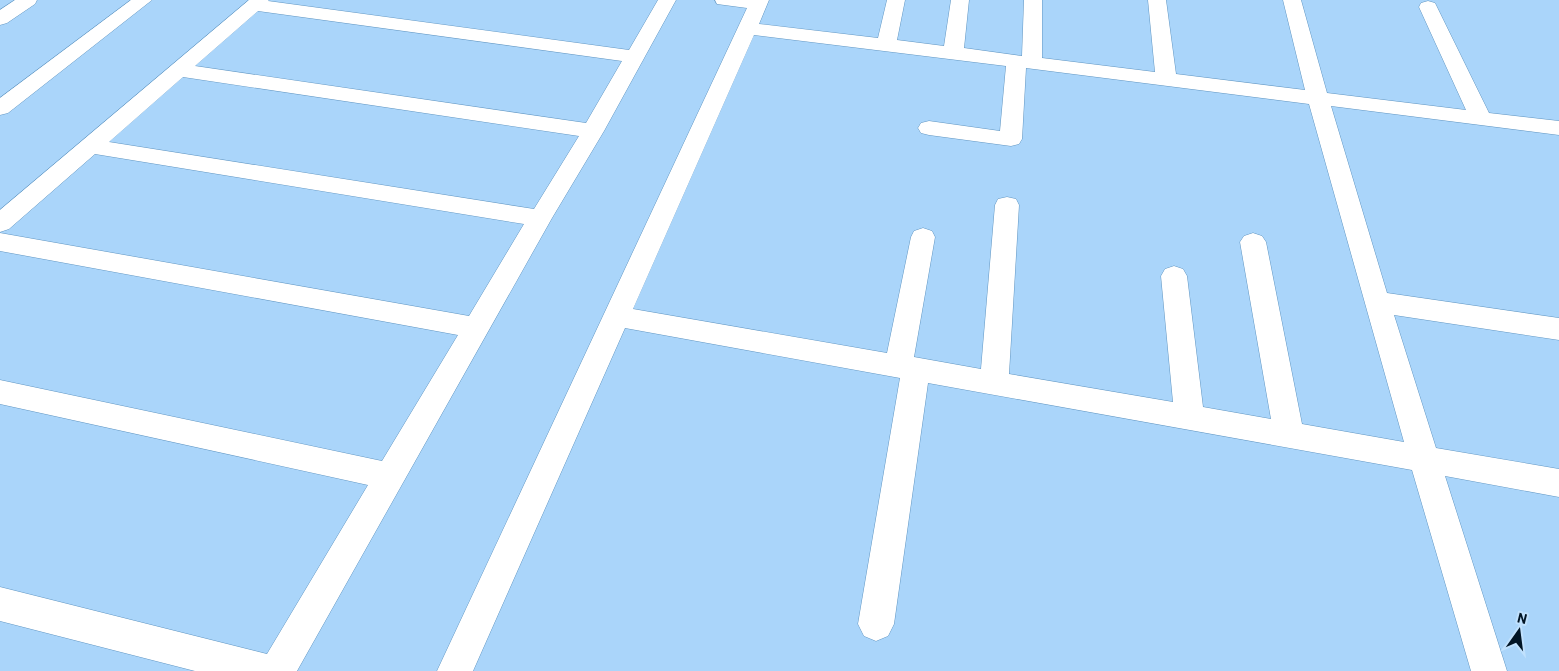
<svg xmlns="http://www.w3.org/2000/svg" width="1559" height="671" font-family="Barlow,sans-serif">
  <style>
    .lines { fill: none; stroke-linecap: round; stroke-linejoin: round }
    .minor-casing { stroke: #6196c2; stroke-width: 1 }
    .minor { fill: #fff; fill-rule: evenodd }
  </style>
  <rect width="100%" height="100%" fill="#aad5fa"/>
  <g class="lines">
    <g class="minor-casing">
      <g id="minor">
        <path d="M 15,0 L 37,0 L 35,4 L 7,23 L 0,25 L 0,10 Z"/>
        <path d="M 131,0 L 152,0 L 8,113 L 0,115 L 0,98 Z"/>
        <path d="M 249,0 L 269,0 L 268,1 L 629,50 L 658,0 L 676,0 L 604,131 L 552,218 L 297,671 L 195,671 L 0,621 L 0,587 L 267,654 L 368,485 L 0,404 L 0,380 L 382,461 L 458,335 L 0,251 L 0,233 L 469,316 L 524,224 L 95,154 L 9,229 L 0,232 L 0,210 ZM 258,11 L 622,61 L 586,123 L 195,66 ZM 183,77 L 579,136 L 534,209 L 109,142 Z"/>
        <path d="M 715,0 L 769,0 L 759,24 L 878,38 L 887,0 L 905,0 L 897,40 L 944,46 L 951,0 L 969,0 L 964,48 L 1022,56 L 1024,0 L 1042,0 L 1042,58 L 1155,72 L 1148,0 L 1166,0 L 1176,74 L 1305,90 L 1283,0 L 1301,0 L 1327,93 L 1466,110 L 1419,7 L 1421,3 L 1428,1 L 1435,3 L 1489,113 L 1559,121 L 1559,135 L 1331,106 L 1387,293 L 1559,318 L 1559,340 L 1394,315 L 1436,448 L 1559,469 L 1559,497 L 1445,476 L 1507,671 L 1471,671 L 1412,470 L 928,383 L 894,624 L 888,636 L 876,641 L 864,636 L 858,624 L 900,378 L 625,328 L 473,671 L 437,671 L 747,8 L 717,4 ZM 754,35 L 1006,66 L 1000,131 L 929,121 L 921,123 L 918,128 L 921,133 L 929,135 L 1011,146 L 1019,144 L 1022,139 L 1026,68 L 1309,104 L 1404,442 L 1302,424 L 1266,242 L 1262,236 L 1253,233 L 1244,236 L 1240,242 L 1271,419 L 1203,407 L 1187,276 L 1183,269 L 1174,266 L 1165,269 L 1161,276 L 1173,402 L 1009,374 L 1019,205 L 1016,199 L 1007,197 L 998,199 L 995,205 L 981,369 L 914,357 L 935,237 L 932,231 L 923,228 L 914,231 L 911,237 L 887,353 L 633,309 Z"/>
      </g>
    </g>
    <use href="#minor" class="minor"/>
  </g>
  <g transform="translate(1519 631) rotate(14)" stroke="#c0e1fd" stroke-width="4" paint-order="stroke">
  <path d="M0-4L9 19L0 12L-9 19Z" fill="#011525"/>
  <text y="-8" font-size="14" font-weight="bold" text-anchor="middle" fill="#011525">N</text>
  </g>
</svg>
